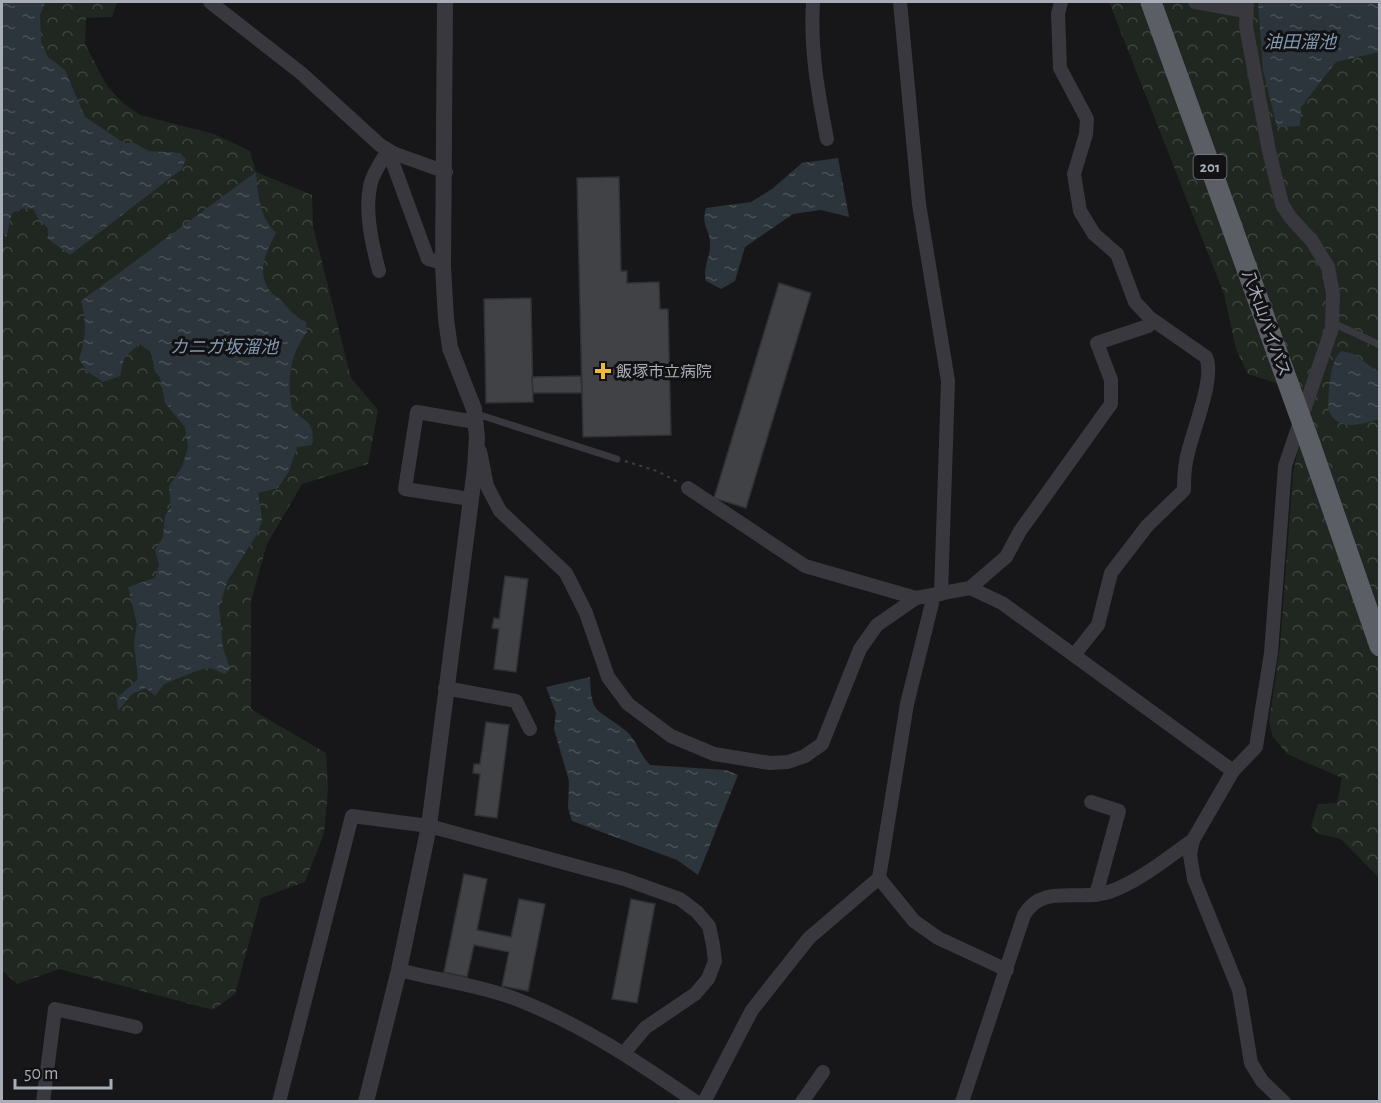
<svg xmlns="http://www.w3.org/2000/svg" width="1381" height="1103" font-family="'Alegreya Sans','Noto Sans JP',sans-serif">
  <style>
    .forest { fill: url(#forest-crowns) }
    .water { fill: url(#water-ripples) }
    .building { fill: #414246; stroke: #313135; stroke-width: 1.5 }
    .lines { fill: none; stroke-linecap: round; stroke-linejoin: round }
    .path { stroke: #3e3f45; stroke-width: 2; stroke-dasharray: 3 4.5; stroke-linecap: butt }
    .service { stroke: #38383e; stroke-width: 7 }
    .minor { stroke: #38383e; stroke-width: 14 }
    .tertiary { stroke: #38383e; stroke-width: 16 }
    .trunk { stroke: #5c5e66; stroke-width: 21 }
    .trunk-bridge { stroke: #5c5e66; stroke-width: 21 }
    .poi-dot { fill: #edba3a; stroke: #121214; stroke-width: 2 }
    .labels { text-anchor: middle; stroke-width: 6; stroke-linejoin: round; paint-order: stroke }
    .shield { fill: #121214; stroke: #7c7e87; stroke-width: 1.5 }
    .shield-label { font-size: 15px; font-weight: bold; fill: #a9adb8 }
    .street-label { font-size: 16px; fill: #a9adb8; stroke: #121214 }
    .poi-label { font-size: 16px; fill: #a9adb8; stroke: #121214; text-anchor: start }
    .water-label { font-size: 18px; font-style: italic; fill: #8199b2; stroke: #121214 }
  </style>
  <defs>
    <pattern id="forest-crowns" width="20" height="18" patternUnits="userSpaceOnUse" patternTransform="scale(1.5)"><rect width="20" height="18" fill="#1f2720"/><path d="M2 6a3 3 0 1 1 6 0M12 15a3 3 0 1 1 6 0" fill="none" stroke="#3d443e"/></pattern>
    <pattern id="water-ripples" width="26" height="14" patternUnits="userSpaceOnUse" patternTransform="scale(1.5)"><rect width="26" height="14" fill="#2d353c"/><path d="M2 4q2-2 4 0t4 0M15 11q2-2 4 0t4 0" fill="none" stroke="#495056"/></pattern>
  </defs>
  <rect width="100%" height="100%" fill="#171719"/>
  <g class="forest">
    <path d="M 2,2 L 117,2 L 112,17 L 86,18 L 85,44 L 107,86 L 123,103 L 140,115 L 214,134 L 250,151 L 256,172 L 312,195 L 313,226 L 351,378 L 378,410 L 368,464 L 302,484 L 267,544 L 251,601 L 251,709 L 326,753 L 328,789 L 324,833 L 305,882 L 261,898 L 235,994 L 213,1010 L 59,969 L 17,984 L 2,970 Z"/>
    <path d="M 1109,2 L 1379,2 L 1379,878 L 1341,839 L 1318,834 L 1311,826 L 1318,804 L 1337,803 L 1342,778 L 1287,754 L 1273,737 L 1269,722 L 1280,646 L 1293,473 L 1298,450 L 1313,428 L 1307,393 L 1248,374 L 1236,349 L 1224,294 Z"/>
  </g>
  <g class="water">
    <path d="M 2,2 L 45,2 L 40,15 L 41,42 L 48,57 L 65,70 L 85,117 L 124,143 L 134,143 L 149,151 L 180,153 L 186,159 L 182,169 L 70,255 L 48,239 L 48,228 L 39,220 L 33,209 L 24,208 L 12,213 L 6,238 L 2,231 Z"/>
    <path d="M 1258,2 L 1379,2 L 1379,52 L 1336,62 L 1301,107 L 1300,126 L 1277,127 L 1263,70 Z"/>
    <path d="M 838,158 L 849,217 L 821,210 L 793,214 L 745,247 L 735,281 L 721,289 L 706,281 C 702,266 712,255 710,241 C 708,226 701,225 706,208 L 751,202 L 772,189 L 802,163 Z"/>
    <path d="M 256,172 C 258,195 259,216 276,233 C 266,252 256,271 270,291 C 273,295 278,297 281,300 C 290,310 293,316 306,322 L 307,332 C 289,356 287,380 292,409 C 307,424 315,421 312,445 L 297,447 L 289,471 L 278,488 L 258,493 L 262,519 L 259,531 L 228,580 L 219,607 L 223,648 L 230,669 L 225,674 L 211,668 L 199,670 L 164,684 L 155,696 L 146,688 L 132,694 L 118,711 L 117,698 L 138,679 L 134,643 L 137,624 L 128,587 L 155,578 L 159,565 L 155,550 L 163,537 L 165,516 L 171,506 L 169,486 L 182,467 L 188,447 L 185,427 L 165,403 L 160,377 L 155,372 L 151,352 L 139,344 L 124,358 L 120,376 L 103,382 L 88,372 L 79,359 C 86,338 87,322 81,301 Z"/>
    <path d="M 1341,351 L 1354,354 L 1379,373 L 1379,419 C 1362,424 1337,433 1328,409 C 1329,393 1329,362 1341,351 Z"/>
    <path d="M 590,677 C 591,718 599,708 626,731 C 636,739 640,755 650,765 L 726,770 L 738,775 L 698,875 L 677,860 L 572,821 L 568,808 L 569,781 L 554,729 L 556,713 L 546,687 Z"/>
  </g>
  <g class="building">
    <path d="M 619,177 L 621,271 L 627,271 L 627,283 L 659,282 L 660,309 L 668,309 L 671,435 L 583,437 L 577,178 Z"/>
    <path d="M 779,283 L 811,293 L 746,508 L 714,498 Z"/>
    <path d="M 531,298 L 533,402 L 486,403 L 484,299 Z"/>
    <path d="M 581,376 L 582,393 L 533,393 L 532,377 Z"/>
    <path d="M 505,576 L 528,579 L 516,672 L 494,669 L 499,629 L 492,628 L 494,618 L 499,619 Z"/>
    <path d="M 486,722 L 509,725 L 497,818 L 475,815 L 480,774 L 473,773 L 474,764 L 480,764 Z"/>
    <path d="M 464,874 L 487,879 L 477,930 L 511,937 L 519,899 L 545,904 L 528,991 L 502,986 L 509,952 L 474,945 L 467,977 L 444,972 Z"/>
    <path d="M 631,899 L 655,904 L 637,1003 L 612,999 Z"/>
  </g>
  <g class="lines">
    <path class="path" d="M 625,461 L 657,471 L 678,482"/>
    <g class="service">
      <path d="M 1333,323 L 1380,345"/>
      <path d="M 477,414 L 617,459"/>
    </g>
    <g class="minor">
      <path d="M 210,2 L 301,73 L 380,145 L 393,153 L 446,172"/>
      <path d="M 813,2 C 810,49 818,93 827,139"/>
      <path d="M 900,2 L 919,204 L 948,381 L 941,594"/>
      <path d="M 1061,2 L 1058,14 L 1060,68 L 1087,119 L 1086,134 L 1074,174 L 1080,211 L 1094,234 L 1117,254 L 1135,302 L 1150,318 L 1206,357 C 1216,380 1190,435 1186,462 C 1184,471 1184,480 1184,490 L 1147,526 L 1111,573 L 1098,625 L 1074,655"/>
      <path d="M 1195,2 L 1245,11"/>
      <path d="M 1247,2 L 1246,26 L 1269,151 L 1282,204 L 1290,217 L 1312,241 L 1328,267 L 1333,294 L 1332,328 L 1285,466 L 1271,653 L 1256,747 L 1233,771 L 1193,840 L 1190,855 L 1194,879 L 1239,990 L 1251,1063 L 1262,1081 L 1284,1102"/>
      <path d="M 388,150 L 428,259 L 443,263"/>
      <path d="M 379,271 C 372,244 363,207 372,179 C 376,169 383,159 388,150"/>
      <path d="M 480,451 L 487,486 L 500,511 L 566,573 L 586,613 L 608,677 L 628,704 L 671,736 L 714,754 L 770,763 L 788,762 L 805,756 L 822,744 L 860,649 L 877,625 L 916,598 L 970,588 L 1002,603 L 1233,771"/>
      <path d="M 688,488 L 805,566 L 916,598"/>
      <path d="M 470,499 L 405,489 L 417,412 L 475,422"/>
      <path d="M 970,588 L 1006,557 L 1020,531 L 1111,404 L 1111,380 L 1097,343 L 1148,326 L 1152,320"/>
      <path d="M 445,688 L 516,701 L 530,729"/>
      <path d="M 1091,802 L 1119,811 L 1096,895"/>
      <path d="M 879,878 L 914,921 L 938,938 L 1007,970"/>
      <path d="M 399,970 C 437,980 479,985 516,999 C 581,1024 638,1062 696,1102"/>
      <path d="M 43,1102 L 55,1009 L 136,1027"/>
      <path d="M 279,1102 L 352,816 L 429,826 L 624,879 L 680,899 L 697,912 L 709,926 L 713,945 L 715,961 L 708,979 L 695,994 L 645,1028 L 624,1053"/>
      <path d="M 704,1102 L 752,1010 L 809,938 L 879,878 L 907,704 L 934,595"/>
      <path d="M 802,1102 L 823,1072"/>
      <path d="M 962,1102 L 1024,915 C 1043,883 1079,902 1109,892 C 1140,881 1167,858 1193,840"/>
    </g>
    <path class="tertiary" d="M 366,1102 L 399,970 L 429,826 L 475,468 L 477,437 L 474,409 L 450,348 L 446,319 L 443,267 L 445,2"/>
    <g class="trunk">
      <path d="M 1151,2 L 1270,333"/>
      <path d="M 1310,444 L 1380,646"/>
    </g>
    <path class="trunk-bridge" d="M 1270,333 L 1310,444"/>
  </g>
  <path class="poi-dot" d="M600 362h6v6h6v6h-6v6h-6v-6h-6v-6h6z"/>
  <g class="labels">
    <rect class="shield" x="1193.5" y="155" width="33" height="24" rx="4.5"/>
    <g class="shield-label">
      <text x="1210" y="172">201</text>
    </g>
    <g class="street-label">
      <text transform="translate(1267 323) rotate(70)" y="6">八木山バイパス</text>
    </g>
    <g class="poi-label">
      <text x="616" y="377">飯塚市立病院</text>
    </g>
    <g class="water-label">
      <text x="1300" y="48">油田溜池</text>
      <text x="224" y="353">カニガ坂溜池</text>
    </g>
  </g>
  <rect width="1381" height="1103" fill="none" stroke="#a9adb8" stroke-width="6"/>
  <path d="M15 1079v9h96v-9" fill="none" stroke="#a9adb8" stroke-width="3"/>
  <text x="24" y="1079" font-size="18" fill="#a9adb8" stroke="#121214" stroke-width="4.5" paint-order="stroke">50 m</text>
</svg>
